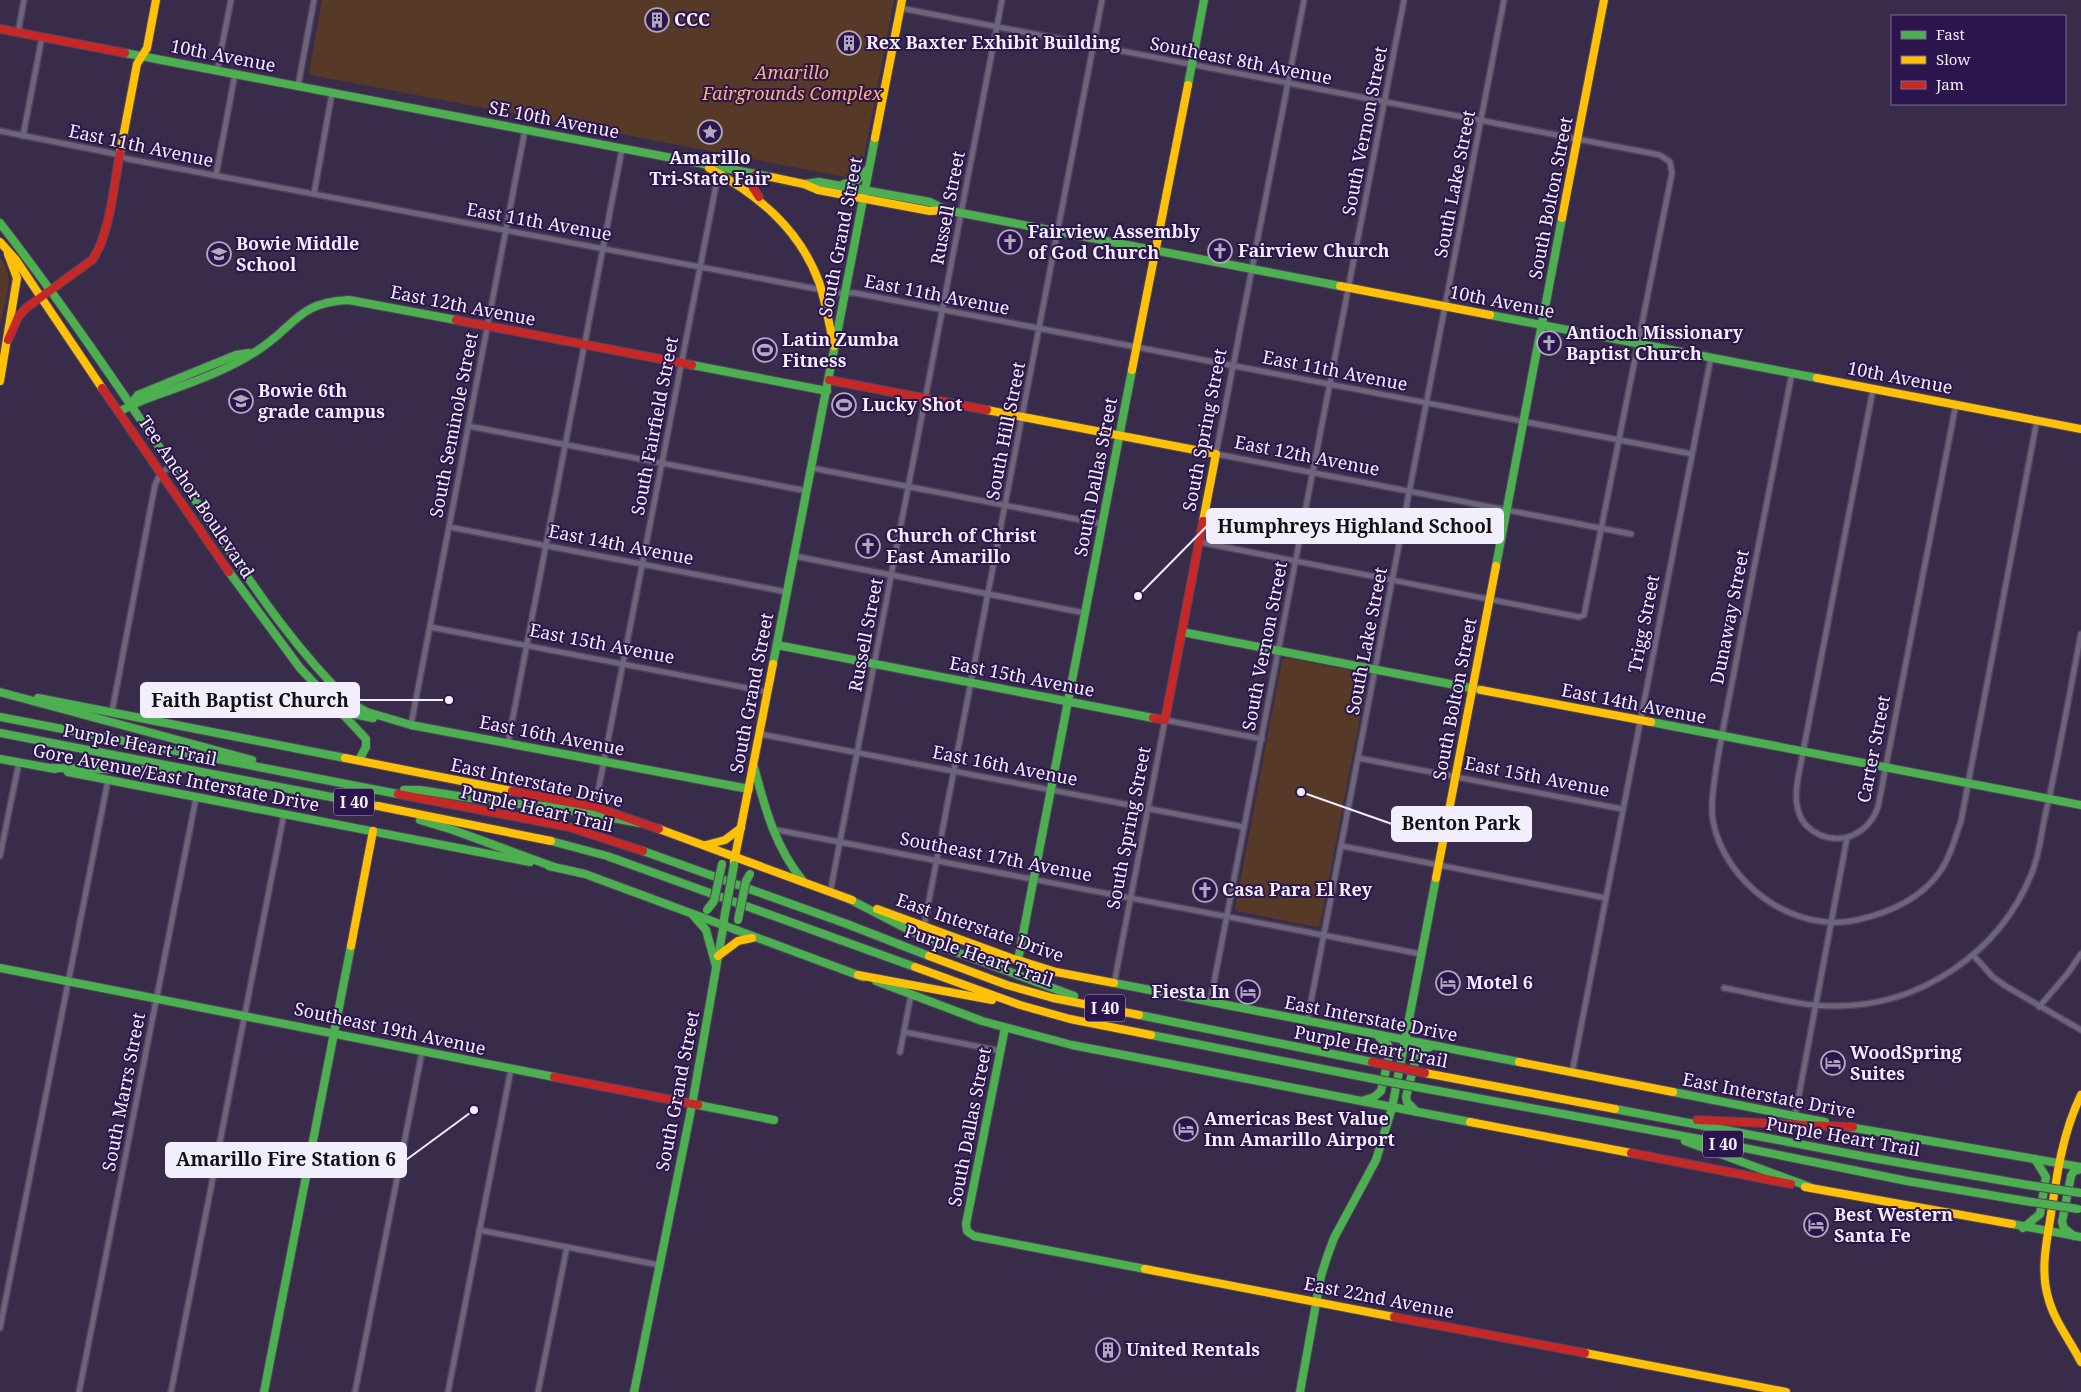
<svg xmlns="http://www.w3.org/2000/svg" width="2081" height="1392" font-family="'Noto Serif',serif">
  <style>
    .green { fill: #563927 }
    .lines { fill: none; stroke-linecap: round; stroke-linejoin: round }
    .street-casing { stroke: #4f455b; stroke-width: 8 }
    .fast-casing { stroke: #4f455b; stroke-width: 10 }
    .slow-casing { stroke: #4f455b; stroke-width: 10 }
    .jam-casing { stroke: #4f455b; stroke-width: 10 }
    .street { stroke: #6e647e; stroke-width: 5 }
    .fast { stroke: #4caf50; stroke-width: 8 }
    .slow { stroke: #ffc107; stroke-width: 8 }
    .jam { stroke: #c62828; stroke-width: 8 }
    .fast-bridge-casing { stroke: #4f455b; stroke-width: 10; stroke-linecap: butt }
    .jam-bridge-casing { stroke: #4f455b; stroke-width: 10; stroke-linecap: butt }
    .fast-bridge { stroke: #4caf50; stroke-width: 8 }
    .jam-bridge { stroke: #c62828; stroke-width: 8 }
    .labels { text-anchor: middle; stroke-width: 4; stroke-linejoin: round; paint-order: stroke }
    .shield { fill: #2c154c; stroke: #b7adc7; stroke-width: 1 }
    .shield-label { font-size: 16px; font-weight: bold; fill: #f2eefc }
    .poi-label { font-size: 18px; font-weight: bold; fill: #f2eefc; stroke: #2c154c; text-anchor: start }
    .street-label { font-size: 18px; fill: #f2eefc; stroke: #2c154c }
    .park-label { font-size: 18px; font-style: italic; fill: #fcb276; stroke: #2c154c }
    .leader { fill: none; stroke: #f2eefc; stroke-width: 2 }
    .callout-dot { fill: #f2eefc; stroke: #2c154c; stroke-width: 2 }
    .callout { fill: #f2eefc; stroke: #f2eefc; stroke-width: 2 }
    .callout-label { font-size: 19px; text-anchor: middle; font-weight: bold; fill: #111 }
  </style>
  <rect width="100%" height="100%" fill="#392c4b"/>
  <g class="green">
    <path d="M 322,0 L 894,0 L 861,172 L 846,177 L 311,75 L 309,71 Z"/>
    <path d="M 0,258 C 17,276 4,304 0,326 Z"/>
    <path d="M 1285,658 L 1366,673 L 1368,676 L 1320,925 L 1317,927 L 1236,911 L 1235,909 L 1282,660 Z"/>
  </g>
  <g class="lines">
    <g class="street-casing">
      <g id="street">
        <path d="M 1304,0 L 1216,454 L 1631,534"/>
        <path d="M 900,8 L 1660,155 L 1670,162 L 1672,173 L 1584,615 L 1579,617 L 1199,542"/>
        <path d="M 18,32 L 24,0"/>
        <path d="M 217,71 L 231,0"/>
        <path d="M 298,86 L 314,0"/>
        <path d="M 0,131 L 111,153 L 128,159 L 838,293 L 855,293 L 892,300 L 1692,454"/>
        <path d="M 23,136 L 42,37"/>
        <path d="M 216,175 L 235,74"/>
        <path d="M 314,194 L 332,93"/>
        <path d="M 1792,373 C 1772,474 1752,576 1733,678 C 1727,708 1721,738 1716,769 C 1714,786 1710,804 1713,821 C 1725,884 1794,934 1857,920 C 1888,913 1920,899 1939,873 C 1950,858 1955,838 1961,821 L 2037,420"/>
        <path d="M 1873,389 L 1803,752 C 1800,771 1792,794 1799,813 C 1802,823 1811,831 1820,835 C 1845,845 1869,832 1878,807 L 1956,404"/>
        <path d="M 468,426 L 807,491"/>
        <path d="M 812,468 L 1102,524"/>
        <path d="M 449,527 L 787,592"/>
        <path d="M 794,556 L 1085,613"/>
        <path d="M 430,627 L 768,692"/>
        <path d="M 112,712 L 155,485 L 160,474 L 172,465"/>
        <path d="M 411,725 L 525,130"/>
        <path d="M 760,734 L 1244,827"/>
        <path d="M 508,743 L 622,149"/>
        <path d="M 1358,758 L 1622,809"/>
        <path d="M 595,807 L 719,170"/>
        <path d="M 772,829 L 1421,954"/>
        <path d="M 1342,846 L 1606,898"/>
        <path d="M 0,856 L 19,762"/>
        <path d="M 830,893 L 1002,0"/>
        <path d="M 924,926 L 1102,0"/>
        <path d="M 1973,955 L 1993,977 L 2004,985 L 2081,1030"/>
        <path d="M 1114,984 L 1165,720 L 1262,739"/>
        <path d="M 1724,988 C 1759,994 1802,1007 1836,1006 C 1920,1006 1999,953 2031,875 C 2039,857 2041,835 2045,816 C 2059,756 2069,695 2081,634"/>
        <path d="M 1210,1003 L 1404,0"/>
        <path d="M 2039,1007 L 2068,973 L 2081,954"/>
        <path d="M 1307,1022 L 1504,0"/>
        <path d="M 904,1032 L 1001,1051"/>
        <path d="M 900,1052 L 911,995"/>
        <path d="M 1572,1073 L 1711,357"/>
        <path d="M 1795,1116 L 1847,838"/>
        <path d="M 479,1230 L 659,1265"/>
        <path d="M 0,1328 L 108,780"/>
        <path d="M 79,1392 L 196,798"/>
        <path d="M 171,1392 L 284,814"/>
        <path d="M 355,1392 L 422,1052"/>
        <path d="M 448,1392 L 511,1069"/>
        <path d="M 538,1392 L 567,1247"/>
      </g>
    </g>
    <g class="fast-casing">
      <g id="fast">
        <path d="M 125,53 L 771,177"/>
        <path d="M 1188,85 L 1204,0"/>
        <path d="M 804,184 L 819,182 L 930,202 L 946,210 L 1340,286"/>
        <path d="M 844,184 L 856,181 L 869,168"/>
        <path d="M 0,223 C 72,316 136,413 202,510 C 248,578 292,647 352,704"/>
        <path d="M 1490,315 L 1817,378"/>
        <path d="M 692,365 L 827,391"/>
        <path d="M 131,404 L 138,395 L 236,355 L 249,353"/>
        <path d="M 119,412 C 138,400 158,395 179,387 C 205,378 232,367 255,352 C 295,328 296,302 349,300 L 456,320"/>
        <path d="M 1496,566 L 1562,218"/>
        <path d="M 229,572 L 300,668 L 366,739 L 366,747 L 359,760"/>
        <path d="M 1182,632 L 1481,690"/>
        <path d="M 777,645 L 1153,718"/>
        <path d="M 773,664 L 875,138"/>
        <path d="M 0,692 L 252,760"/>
        <path d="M 38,698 L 345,758"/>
        <path d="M 352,704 L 367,712 L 411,725 L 749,789"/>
        <path d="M 343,712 L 373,718"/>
        <path d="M 0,717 L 398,794"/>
        <path d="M 1651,722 L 2081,805"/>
        <path d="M 0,733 L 378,806"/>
        <path d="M 0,759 L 55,769"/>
        <path d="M 754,767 C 765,808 775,847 803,881"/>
        <path d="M 51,768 L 147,770 L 172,773"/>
        <path d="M 68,772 L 530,862"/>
        <path d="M 404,790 L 420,790 L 496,802 L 545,806 L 640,823"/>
        <path d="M 420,820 L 453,830 L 554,867"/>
        <path d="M 551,841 L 607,856 L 915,967"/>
        <path d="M 643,851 L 847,924 L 929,956"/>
        <path d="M 549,866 L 585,874 L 863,977"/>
        <path d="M 849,899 L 940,946 L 1074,996"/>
        <path d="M 692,914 L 706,930 L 716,966"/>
        <path d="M 1018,960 L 1132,370"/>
        <path d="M 0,968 L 554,1077"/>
        <path d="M 876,981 L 982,1021 L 1072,1045 L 1470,1122"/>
        <path d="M 1114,983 L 1519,1062"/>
        <path d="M 1139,1015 L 1372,1062"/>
        <path d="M 1005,1028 L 966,1224 L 967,1231 L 974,1236 L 1145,1269"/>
        <path d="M 1151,1035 L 1369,1078"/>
        <path d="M 1422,1088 L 1710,1141 L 1907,1181 L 2025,1201"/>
        <path d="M 1673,1092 L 1825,1122"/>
        <path d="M 1362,1101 L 1374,1097 L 1381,1091 L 1390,1052 L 1388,1045 L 1379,1037"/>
        <path d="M 698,1105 L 774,1120"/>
        <path d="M 1615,1109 L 1867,1157 L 2028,1185"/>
        <path d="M 1417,1112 L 1407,1102 L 1406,1097 L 1418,1050 L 1430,1047"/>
        <path d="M 1849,1127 L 2081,1167"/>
        <path d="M 1685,1141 L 1810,1187"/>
        <path d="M 2012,1224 L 2081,1237"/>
        <path d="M 2023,1228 L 2040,1214 L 2046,1177 L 2035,1159"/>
        <path d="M 2074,1236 L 2064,1228 L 2062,1222 L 2071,1176 L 2074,1171 L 2081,1169"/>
        <path d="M 264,1392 L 351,946"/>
        <path d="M 634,1392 L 692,1105 L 724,923"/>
        <path d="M 1300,1392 L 1321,1276 L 1327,1257 L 1334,1238 L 1376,1160 L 1392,1108 L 1436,878"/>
      </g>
    </g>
    <g class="slow-casing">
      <g id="slow">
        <path d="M 875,138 L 902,0"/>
        <path d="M 120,153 L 137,64 L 147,48 L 156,0"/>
        <path d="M 709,168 C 758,195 799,228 819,282 C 826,303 829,325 834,346"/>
        <path d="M 771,177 L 804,184 L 818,190 L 930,211 L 944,210"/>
        <path d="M 1562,218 L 1604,0"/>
        <path d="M 0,242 L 16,260 L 102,388"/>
        <path d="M 1340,286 L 1490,315"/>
        <path d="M 1132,370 L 1188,85"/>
        <path d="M 1817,378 L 2081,429"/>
        <path d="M 0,381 L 17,278 L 8,254"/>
        <path d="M 987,410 L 1216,454 L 1203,521"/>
        <path d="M 1481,690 L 1651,722"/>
        <path d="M 345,758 L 512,791"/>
        <path d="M 378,806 L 551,841"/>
        <path d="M 659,829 L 852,900"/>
        <path d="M 706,845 L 725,840 L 741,828"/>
        <path d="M 734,862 L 773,664"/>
        <path d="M 1436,878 L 1496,566"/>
        <path d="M 877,909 L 1011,958 L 1056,972 L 1114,983"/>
        <path d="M 351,946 L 373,831"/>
        <path d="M 718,956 L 738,941 L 752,938"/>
        <path d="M 929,956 L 1007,985 L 1053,998 L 1139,1015"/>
        <path d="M 915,967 L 1020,1005 L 1070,1019 L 1151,1035"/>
        <path d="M 858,975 L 992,1000"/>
        <path d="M 1519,1062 L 1673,1092"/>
        <path d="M 1425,1073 L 1615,1109"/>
        <path d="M 2081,1095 C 2063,1132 2057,1173 2051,1214 C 2047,1241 2040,1269 2048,1297 C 2054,1321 2070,1340 2081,1362"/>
        <path d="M 1470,1122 L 1631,1153"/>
        <path d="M 1805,1187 L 2012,1224"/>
        <path d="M 1145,1269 L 1394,1317"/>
        <path d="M 1585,1353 L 1786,1392"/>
      </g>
    </g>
    <g class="jam-casing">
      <g id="jam">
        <path d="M 0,29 L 125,53"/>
        <path d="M 755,175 L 753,188 L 759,197"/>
        <path d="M 456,320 L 692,365"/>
        <path d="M 8,340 L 18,317 L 26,308 L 92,260 C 110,235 114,184 120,153"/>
        <path d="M 829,380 L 987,410"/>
        <path d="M 102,388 L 229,572"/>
        <path d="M 1153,718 L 1165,720 L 1203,521"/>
        <path d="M 512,791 L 595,807 L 659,829"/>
        <path d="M 398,794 L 569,827 L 643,851"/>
        <path d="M 554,1077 L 698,1105"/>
        <path d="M 1697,1120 L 1853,1127"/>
        <path d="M 1631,1153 L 1791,1184"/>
        <path d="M 1394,1317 L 1585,1353"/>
      </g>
    </g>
    <use href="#street" class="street"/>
    <use href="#fast" class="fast"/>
    <use href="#slow" class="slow"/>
    <use href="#jam" class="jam"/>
    <g class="fast-bridge-casing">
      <g id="fast-bridge">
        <path d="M 707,910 L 714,901 L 722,864"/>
        <path d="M 724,919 L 734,865"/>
        <path d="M 738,920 L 746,881 L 750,874"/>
        <path d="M 1369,1078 L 1422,1088"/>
        <path d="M 2028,1185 L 2081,1193"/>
        <path d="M 2025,1201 L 2078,1209"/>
      </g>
    </g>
    <g class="jam-bridge-casing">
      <path id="jam-bridge" d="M 1372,1062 L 1425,1073"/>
    </g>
    <use href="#fast-bridge" class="fast-bridge"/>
    <use href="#jam-bridge" class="jam-bridge"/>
  </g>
  <defs>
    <g id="building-ring" transform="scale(1.25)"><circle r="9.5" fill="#2c154c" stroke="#b1aabe" stroke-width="1.5"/><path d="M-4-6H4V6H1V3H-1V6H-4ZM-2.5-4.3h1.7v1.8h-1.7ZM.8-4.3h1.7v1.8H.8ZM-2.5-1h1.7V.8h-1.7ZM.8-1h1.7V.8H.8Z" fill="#b1aabe"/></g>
    <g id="sight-ring" transform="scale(1.25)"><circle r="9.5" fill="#2c154c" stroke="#b1aabe" stroke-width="1.5"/><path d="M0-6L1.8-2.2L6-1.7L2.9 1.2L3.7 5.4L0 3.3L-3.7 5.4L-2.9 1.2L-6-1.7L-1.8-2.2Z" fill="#b1aabe"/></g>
    <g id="church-ring" transform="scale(1.25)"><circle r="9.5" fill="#2c154c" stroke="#b1aabe" stroke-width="1.5"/><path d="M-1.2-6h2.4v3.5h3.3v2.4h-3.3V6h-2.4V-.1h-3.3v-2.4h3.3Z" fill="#b1aabe"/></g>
    <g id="school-ring" transform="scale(1.25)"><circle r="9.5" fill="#2c154c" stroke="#b1aabe" stroke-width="1.5"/><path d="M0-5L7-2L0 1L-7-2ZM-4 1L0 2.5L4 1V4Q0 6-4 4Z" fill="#b1aabe"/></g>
    <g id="stadium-ring" transform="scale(1.25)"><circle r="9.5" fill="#2c154c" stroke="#b1aabe" stroke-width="1.5"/><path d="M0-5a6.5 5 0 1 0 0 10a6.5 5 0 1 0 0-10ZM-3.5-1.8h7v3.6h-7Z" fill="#b1aabe"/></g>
    <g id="hotel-ring" transform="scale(1.25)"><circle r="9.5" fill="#2c154c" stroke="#b1aabe" stroke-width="1.5"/><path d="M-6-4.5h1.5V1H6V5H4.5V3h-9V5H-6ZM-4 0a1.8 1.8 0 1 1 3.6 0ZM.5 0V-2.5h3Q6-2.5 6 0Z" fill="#b1aabe"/></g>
  </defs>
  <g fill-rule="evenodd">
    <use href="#building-ring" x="657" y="20"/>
    <use href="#building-ring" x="849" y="43"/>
    <use href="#sight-ring" x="710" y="132"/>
    <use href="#church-ring" x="1010" y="242"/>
    <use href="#church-ring" x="1220" y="251"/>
    <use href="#school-ring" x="219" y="254"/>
    <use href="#church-ring" x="1549" y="343"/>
    <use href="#stadium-ring" x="765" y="350"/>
    <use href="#school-ring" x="241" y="401"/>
    <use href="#stadium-ring" x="844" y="405"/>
    <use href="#church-ring" x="868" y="546"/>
    <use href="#church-ring" x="1205" y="890"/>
    <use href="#hotel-ring" x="1448" y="983"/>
    <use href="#hotel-ring" x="1248" y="992"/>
    <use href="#hotel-ring" x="1833" y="1063"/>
    <use href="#hotel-ring" x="1186" y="1129"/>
    <use href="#hotel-ring" x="1816" y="1225"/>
    <use href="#building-ring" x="1108" y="1350"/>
  </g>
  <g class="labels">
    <g class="shield">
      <rect x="334" y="788.5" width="40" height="27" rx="4"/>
      <rect x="1085" y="994.5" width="40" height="27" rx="4"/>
      <rect x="1703" y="1130.5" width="40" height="27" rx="4"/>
    </g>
    <g class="shield-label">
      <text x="354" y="808">I 40</text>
      <text x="1105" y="1014">I 40</text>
      <text x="1723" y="1150">I 40</text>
    </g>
    <g class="poi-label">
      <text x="674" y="26">CCC</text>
      <text x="866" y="49">Rex Baxter Exhibit Building</text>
      <text x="710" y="164" text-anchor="middle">Amarillo<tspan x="710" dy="21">Tri-State Fair</tspan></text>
      <text x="1028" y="238">Fairview Assembly<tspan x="1028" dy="21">of God Church</tspan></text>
      <text x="236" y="250">Bowie Middle<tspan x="236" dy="21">School</tspan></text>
      <text x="1238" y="257">Fairview Church</text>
      <text x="1566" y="339">Antioch Missionary<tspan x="1566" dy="21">Baptist Church</tspan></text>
      <text x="782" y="346">Latin Zumba<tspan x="782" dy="21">Fitness</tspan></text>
      <text x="258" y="397">Bowie 6th<tspan x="258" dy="21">grade campus</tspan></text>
      <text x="862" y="411">Lucky Shot</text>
      <text x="886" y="542">Church of Christ<tspan x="886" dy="21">East Amarillo</tspan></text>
      <text x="1222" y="896">Casa Para El Rey</text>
      <text x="1466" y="989">Motel 6</text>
      <text x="1230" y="998" text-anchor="end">Fiesta In</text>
      <text x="1850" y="1059">WoodSpring<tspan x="1850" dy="21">Suites</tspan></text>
      <text x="1204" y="1125">Americas Best Value<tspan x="1204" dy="21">Inn Amarillo Airport</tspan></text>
      <text x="1834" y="1221">Best Western<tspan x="1834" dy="21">Santa Fe</tspan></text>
      <text x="1126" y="1356">United Rentals</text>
    </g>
    <g class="street-label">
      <text transform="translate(223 56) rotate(11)" y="6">10th Avenue</text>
      <text transform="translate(1241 61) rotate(11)" y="6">Southeast 8th Avenue</text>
      <text transform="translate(554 120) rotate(11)" y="6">SE 10th Avenue</text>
      <text transform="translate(1365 131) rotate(-79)" y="6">South Vernon Street</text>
      <text transform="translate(141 146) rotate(12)" y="6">East 11th Avenue</text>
      <text transform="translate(1455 184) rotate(-79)" y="6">South Lake Street</text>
      <text transform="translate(1551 198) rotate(-79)" y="6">South Bolton Street</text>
      <text transform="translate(948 208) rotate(-79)" y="6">Russell Street</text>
      <text transform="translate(539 222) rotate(10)" y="6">East 11th Avenue</text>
      <text transform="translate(841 237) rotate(-79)" y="6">South Grand Street</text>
      <text transform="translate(937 295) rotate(11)" y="6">East 11th Avenue</text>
      <text transform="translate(1502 302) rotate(11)" y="6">10th Avenue</text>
      <text transform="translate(463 306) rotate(11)" y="6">East 12th Avenue</text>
      <text transform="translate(1335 371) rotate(11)" y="6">East 11th Avenue</text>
      <text transform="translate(1900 378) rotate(11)" y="6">10th Avenue</text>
      <text transform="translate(454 425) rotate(-79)" y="6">South Seminole Street</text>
      <text transform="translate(655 426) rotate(-79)" y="6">South Fairfield Street</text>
      <text transform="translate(1205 430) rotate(-79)" y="6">South Spring Street</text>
      <text transform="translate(1006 431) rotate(-79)" y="6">South Hill Street</text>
      <text transform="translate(1307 456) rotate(11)" y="6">East 12th Avenue</text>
      <text transform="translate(1096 477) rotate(-79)" y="6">South Dallas Street</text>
      <text transform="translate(196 497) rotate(56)" y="6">Tee Anchor Boulevard</text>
      <text transform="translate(621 545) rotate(11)" y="6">East 14th Avenue</text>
      <text transform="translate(1730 617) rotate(-79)" y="6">Dunaway Street</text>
      <text transform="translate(1644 624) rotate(-79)" y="6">Trigg Street</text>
      <text transform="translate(866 635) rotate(-79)" y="6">Russell Street</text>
      <text transform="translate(1367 641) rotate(-79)" y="6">South Lake Street</text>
      <text transform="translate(602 644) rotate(11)" y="6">East 15th Avenue</text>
      <text transform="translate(1265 646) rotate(-79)" y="6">South Vernon Street</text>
      <text transform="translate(1022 677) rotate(11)" y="6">East 15th Avenue</text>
      <text transform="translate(752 693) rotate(-79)" y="6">South Grand Street</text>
      <text transform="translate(1455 699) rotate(-79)" y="6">South Bolton Street</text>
      <text transform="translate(1634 704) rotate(11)" y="6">East 14th Avenue</text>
      <text transform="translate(552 736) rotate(11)" y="6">East 16th Avenue</text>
      <text transform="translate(140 745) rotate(11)" y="6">Purple Heart Trail</text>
      <text transform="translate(1874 749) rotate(-79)" y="6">Carter Street</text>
      <text transform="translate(1005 766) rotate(11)" y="6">East 16th Avenue</text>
      <text transform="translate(1537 777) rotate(11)" y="6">East 15th Avenue</text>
      <text transform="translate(176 778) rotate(11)" y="6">Gore Avenue/East Interstate Drive</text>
      <text transform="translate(537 783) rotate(12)" y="6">East Interstate Drive</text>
      <text transform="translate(537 809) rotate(13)" y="6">Purple Heart Trail</text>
      <text transform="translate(1129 828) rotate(-79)" y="6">South Spring Street</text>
      <text transform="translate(996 857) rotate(11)" y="6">Southeast 17th Avenue</text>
      <text transform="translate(980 928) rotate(19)" y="6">East Interstate Drive</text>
      <text transform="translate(979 956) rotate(19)" y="6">Purple Heart Trail</text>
      <text transform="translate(1371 1019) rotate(11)" y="6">East Interstate Drive</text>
      <text transform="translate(390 1029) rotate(12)" y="6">Southeast 19th Avenue</text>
      <text transform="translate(1371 1047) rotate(11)" y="6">Purple Heart Trail</text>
      <text transform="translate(678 1091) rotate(-79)" y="6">South Grand Street</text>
      <text transform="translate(124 1092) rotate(-79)" y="6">South Marrs Street</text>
      <text transform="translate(1769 1096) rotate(11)" y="6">East Interstate Drive</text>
      <text transform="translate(970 1127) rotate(-79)" y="6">South Dallas Street</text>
      <text transform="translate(1843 1137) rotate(10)" y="6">Purple Heart Trail</text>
      <text transform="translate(1379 1298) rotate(11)" y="6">East 22nd Avenue</text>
    </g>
    <g class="park-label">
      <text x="792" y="79">Amarillo<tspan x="792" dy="21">Fairgrounds Complex</tspan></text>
    </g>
  </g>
  <path class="leader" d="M1138 596L1207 526M449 700L359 700M1301 792L1392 824M474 1110L406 1160"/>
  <g class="callout-dot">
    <circle cx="1138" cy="596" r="5"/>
    <circle cx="449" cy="700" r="5"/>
    <circle cx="1301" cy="792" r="5"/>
    <circle cx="474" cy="1110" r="5"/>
  </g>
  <g class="callout">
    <rect x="1207" y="509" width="296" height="34" rx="5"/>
    <rect x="141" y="683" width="218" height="34" rx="5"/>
    <rect x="1392" y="807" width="139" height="34" rx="5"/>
    <rect x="166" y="1143" width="240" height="34" rx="5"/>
  </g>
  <g class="callout-label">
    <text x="1355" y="533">Humphreys Highland School</text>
    <text x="250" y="707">Faith Baptist Church</text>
    <text x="1461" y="830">Benton Park</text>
    <text x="286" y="1166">Amarillo Fire Station 6</text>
  </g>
  <rect x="1891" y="15" width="175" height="90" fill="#2c154c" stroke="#7b6c92"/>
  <rect x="1901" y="31" width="25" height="8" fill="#4caf50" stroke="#7b6c92"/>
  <text x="1936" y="40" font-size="15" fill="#f2eefc">Fast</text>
  <rect x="1901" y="56" width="25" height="8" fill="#ffc107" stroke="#7b6c92"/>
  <text x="1936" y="65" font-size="15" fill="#f2eefc">Slow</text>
  <rect x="1901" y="81" width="25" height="8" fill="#c62828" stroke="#7b6c92"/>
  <text x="1936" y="90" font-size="15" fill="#f2eefc">Jam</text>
</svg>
